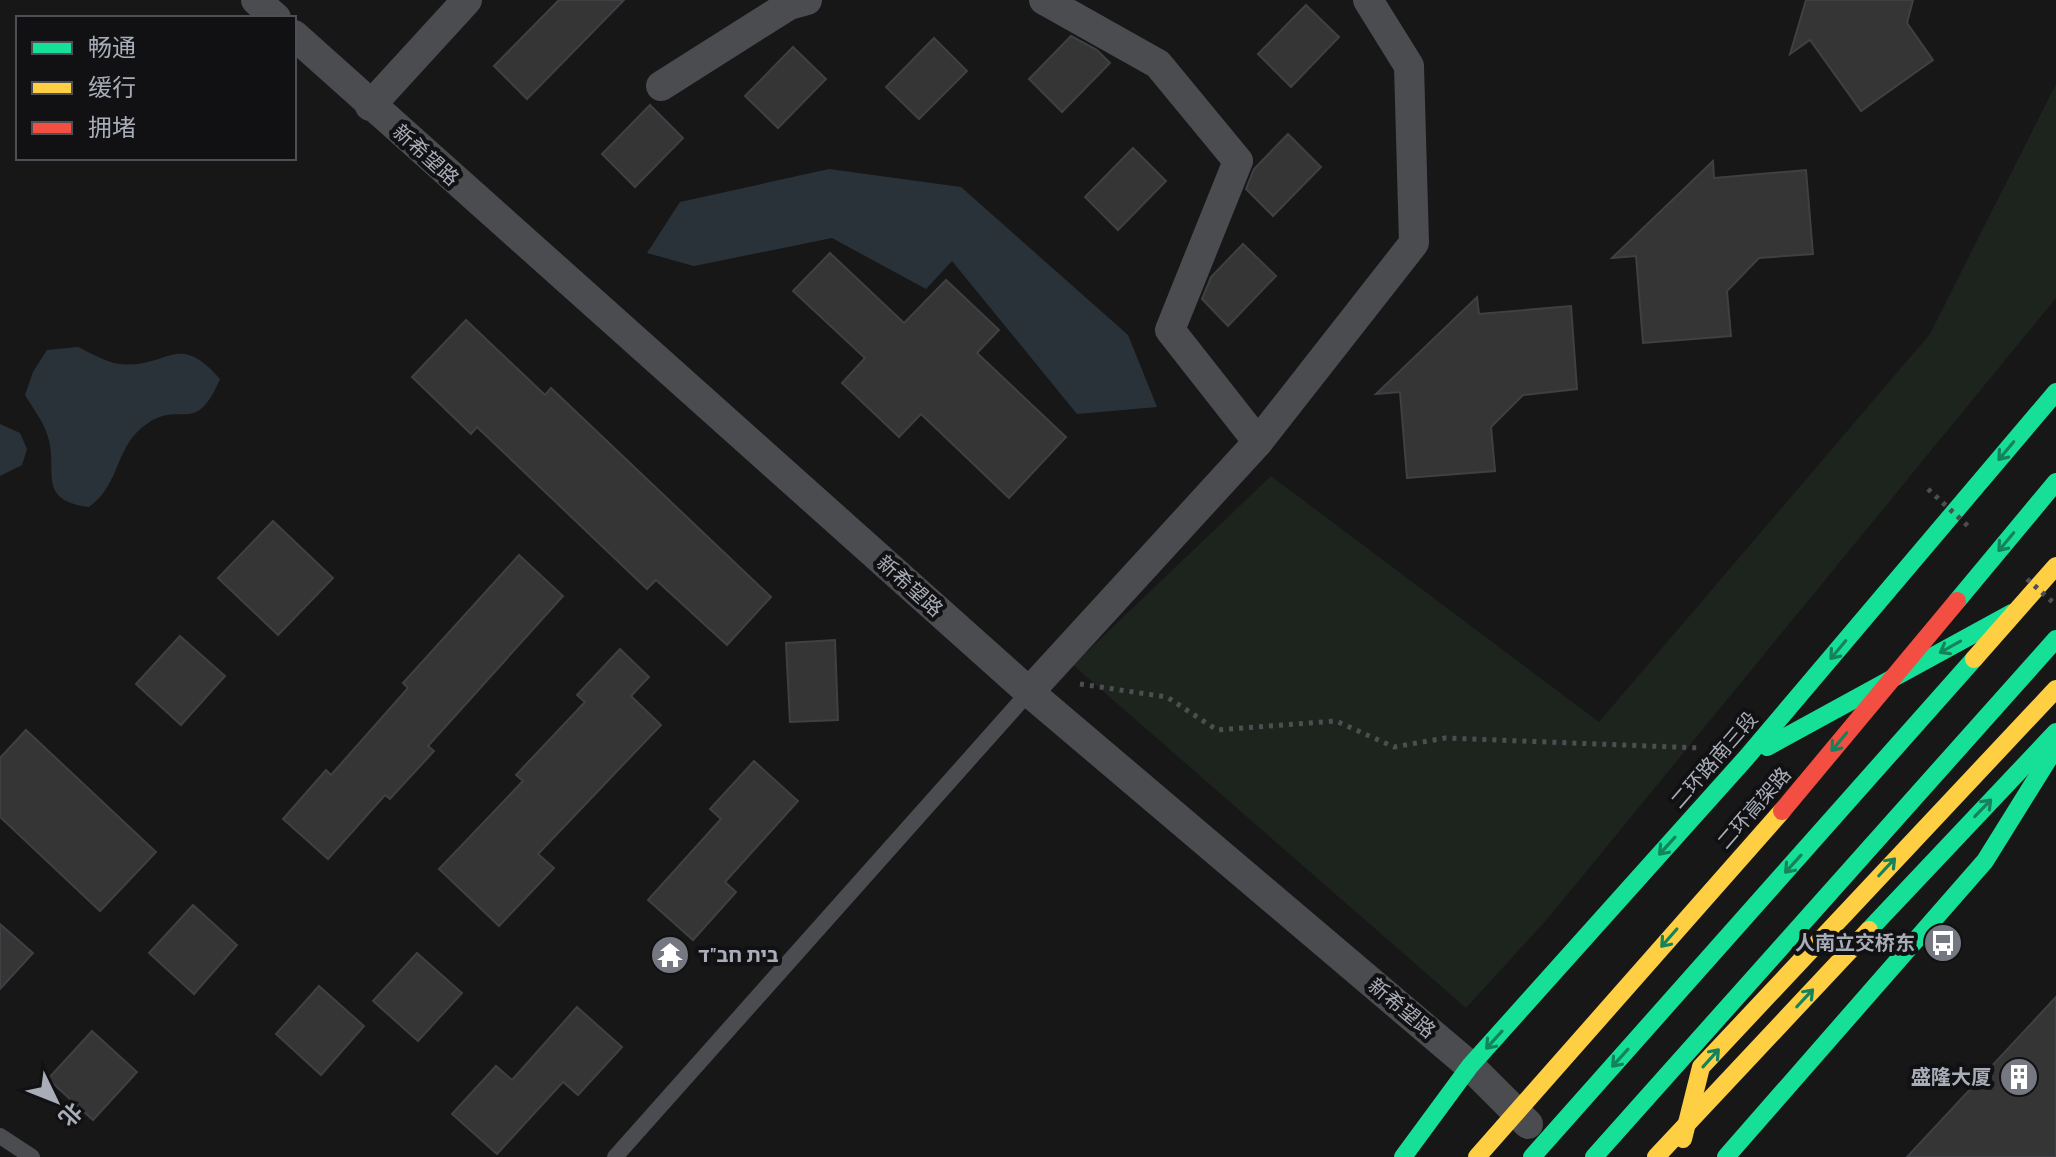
<svg xmlns="http://www.w3.org/2000/svg" width="2056" height="1157" font-family="'PT Sans Narrow','Noto Sans SC','Noto Sans Hebrew',sans-serif">
  <style>
    .green { fill: #1d241e }
    .water { fill: #2a3239 }
    .building { fill: #353536; stroke: #3f4043; stroke-width: 2 }
    .lines { fill: none; stroke-linecap: round; stroke-linejoin: round }
    .path { stroke: #4d4e52; stroke-width: 5; stroke-dasharray: 4 6; stroke-linecap: butt }
    .lane { stroke: #4b4c50; stroke-width: 16 }
    .street { stroke: #4b4c50; stroke-width: 30 }
    .fast { stroke: #16e098; stroke-width: 18 }
    .slow { stroke: #ffcf43; stroke-width: 18 }
    .path-bridge { stroke: #4d4e52; stroke-width: 5; stroke-dasharray: 4 6; stroke-linecap: butt }
    .fast-bridge { stroke: #16e098; stroke-width: 18 }
    .slow-bridge { stroke: #ffcf43; stroke-width: 18 }
    .jam-bridge { stroke: #f24e42; stroke-width: 18 }
    .oneway { stroke: #14835c }
    .labels { text-anchor: middle; stroke-width: 8; stroke-linejoin: round; paint-order: stroke }
    .street-label { font-size: 20px; fill: #a8adb8; stroke: #111113 }
    .poi-label { font-size: 20px; font-weight: bold; fill: #a8adb8; stroke: #111113; text-anchor: end }
  </style>
  <rect width="100%" height="100%" fill="#171717"/>
  <path class="green" d="M 2056,84 L 2056,298 L 1549,917 L 1466,1008 L 1073,665 L 1271,476 L 1599,722 L 1930,334 Z"/>
  <g class="water">
    <path d="M 829,169 L 961,187 L 1128,335 L 1157,407 L 1077,414 L 952,261 L 926,289 L 832,238 L 694,266 L 647,253 L 680,202 Z"/>
    <path d="M 78,347 C 91,353 105,362 119,364 C 168,370 176,329 220,379 C 195,437 182,400 148,423 C 114,445 122,483 89,507 C 34,500 60,469 47,434 C 43,421 32,407 25,395 L 33,372 L 47,350 Z"/>
    <path d="M 0,424 L 20,433 L 27,449 L 22,465 L 0,476 Z"/>
  </g>
  <g class="building">
    <path d="M 559,0 L 624,0 L 527,99 L 494,66 Z"/>
    <path d="M 1806,0 L 1913,0 L 1907,23 L 1933,60 L 1861,111 L 1810,40 L 1790,54 Z"/>
    <path d="M 1306,5 L 1339,37 L 1291,87 L 1258,54 Z"/>
    <path d="M 1071,36 L 1097,50 L 1110,63 L 1062,112 L 1029,79 Z"/>
    <path d="M 934,38 L 967,71 L 919,119 L 886,87 Z"/>
    <path d="M 793,47 L 826,79 L 778,128 L 745,96 Z"/>
    <path d="M 650,105 L 683,138 L 635,187 L 602,154 Z"/>
    <path d="M 1288,134 L 1321,167 L 1273,216 L 1246,189 L 1254,169 Z"/>
    <path d="M 1133,148 L 1166,181 L 1118,230 L 1085,197 Z"/>
    <path d="M 1713,161 L 1714,178 L 1806,170 L 1813,254 L 1759,258 L 1727,291 L 1731,336 L 1643,343 L 1636,256 L 1612,258 Z"/>
    <path d="M 1243,244 L 1276,276 L 1228,326 L 1202,299 L 1211,277 Z"/>
    <path d="M 830,253 L 904,323 L 946,280 L 999,330 L 977,353 L 1066,437 L 1009,498 L 921,414 L 899,437 L 842,383 L 865,358 L 793,291 Z"/>
    <path d="M 1477,297 L 1479,314 L 1571,306 L 1577,389 L 1523,395 L 1491,427 L 1495,471 L 1407,478 L 1400,392 L 1376,394 Z"/>
    <path d="M 466,320 L 545,395 L 551,388 L 771,597 L 727,645 L 656,580 L 647,589 L 477,427 L 471,434 L 412,377 Z"/>
    <path d="M 273,521 L 333,578 L 278,635 L 218,578 Z"/>
    <path d="M 519,555 L 563,596 L 428,746 L 434,751 L 390,799 L 385,795 L 328,859 L 283,819 L 326,770 L 331,775 L 408,688 L 403,683 Z"/>
    <path d="M 180,636 L 225,676 L 181,725 L 136,684 Z"/>
    <path d="M 835,640 L 838,720 L 790,722 L 786,643 Z"/>
    <path d="M 620,649 L 649,677 L 631,696 L 661,725 L 538,854 L 554,868 L 499,926 L 439,869 L 523,781 L 516,775 L 585,702 L 577,695 Z"/>
    <path d="M 26,730 L 156,852 L 100,911 L 0,817 L 0,758 Z"/>
    <path d="M 754,761 L 798,801 L 725,882 L 736,892 L 693,940 L 648,900 L 721,819 L 710,809 Z"/>
    <path d="M 193,905 L 237,945 L 194,994 L 149,953 Z"/>
    <path d="M 0,924 L 33,953 L 0,989 Z"/>
    <path d="M 417,953 L 462,993 L 418,1041 L 373,1001 Z"/>
    <path d="M 319,986 L 364,1026 L 321,1075 L 276,1034 Z"/>
    <path d="M 2056,997 L 2056,1157 L 1907,1157 Z"/>
    <path d="M 577,1007 L 622,1047 L 578,1095 L 563,1082 L 497,1154 L 452,1114 L 496,1066 L 512,1080 Z"/>
    <path d="M 92,1031 L 137,1072 L 93,1120 L 48,1079 Z"/>
  </g>
  <g class="lines">
    <path class="path" d="M 1080,684 L 1167,697 L 1217,730 L 1336,721 L 1394,747 L 1445,738 L 1700,748"/>
    <g class="lane">
      <path d="M 0,1136 L 32,1157"/>
      <path d="M 615,1157 L 1029,692"/>
    </g>
    <g class="street">
      <path d="M 256,0 L 276,18"/>
      <path d="M 1044,0 L 1158,64 L 1238,161 L 1170,330 L 1258,442"/>
      <path d="M 294,35 L 1029,692 L 1470,1066 L 1528,1124"/>
      <path d="M 661,86 L 789,5 L 807,0"/>
      <path d="M 370,106 L 467,0"/>
      <path d="M 1029,692 L 1258,442 L 1414,243 L 1409,66 L 1368,0"/>
    </g>
    <g class="fast">
      <path d="M 1767,747 L 2012,613"/>
      <path d="M 1403,1157 L 1470,1066 L 1746,758 L 2056,392"/>
      <path d="M 1532,1157 L 1974,659"/>
      <path d="M 1594,1157 L 2056,639"/>
      <path d="M 1726,1157 L 1985,861 L 2056,747"/>
    </g>
    <g class="slow">
      <path d="M 1974,659 L 2056,566"/>
      <path d="M 1683,1139 L 1701,1067 L 2056,689"/>
    </g>
    <g class="path-bridge">
      <path d="M 1928,489 L 1969,527"/>
      <path d="M 2027,579 L 2056,605"/>
    </g>
    <g class="fast-bridge">
      <path d="M 1957,601 L 2056,482"/>
      <path d="M 1869,930 L 2056,732"/>
    </g>
    <g class="slow-bridge">
      <path d="M 1477,1157 L 1782,811"/>
      <path d="M 1656,1157 L 1869,930"/>
    </g>
    <path class="jam-bridge" d="M 1782,811 L 1957,601"/>
  </g>
  <defs><path id="oneway-shaft" d="M-6 0H5M1.5-3L5.5 0L1.5 3" fill="none" stroke-width="1.6" stroke-linecap="round" stroke-linejoin="round" transform="scale(2)"/></defs>
  <g class="oneway">
    <use href="#oneway-shaft" transform="translate(2006 451) rotate(130)"/>
    <use href="#oneway-shaft" transform="translate(2006 542) rotate(130)"/>
    <use href="#oneway-shaft" transform="translate(1950 647) rotate(151)"/>
    <use href="#oneway-shaft" transform="translate(1838 650) rotate(130)"/>
    <use href="#oneway-shaft" transform="translate(1839 742) rotate(130)"/>
    <use href="#oneway-shaft" transform="translate(1983 808) rotate(-46)"/>
    <use href="#oneway-shaft" transform="translate(1667 846) rotate(132)"/>
    <use href="#oneway-shaft" transform="translate(1793 864) rotate(132)"/>
    <use href="#oneway-shaft" transform="translate(1887 867) rotate(-47)"/>
    <use href="#oneway-shaft" transform="translate(1669 938) rotate(131)"/>
    <use href="#oneway-shaft" transform="translate(1805 998) rotate(-47)"/>
    <use href="#oneway-shaft" transform="translate(1494 1040) rotate(132)"/>
    <use href="#oneway-shaft" transform="translate(1620 1058) rotate(132)"/>
    <use href="#oneway-shaft" transform="translate(1711 1058) rotate(-48)"/>
  </g>
  <defs>
    <g id="bus-disc" transform="scale(2)"><circle r="9.5" fill="#757880" stroke="#111113"/><path d="M-5-6H5V4H4V6H2V4H-2V6H-4V4H-5ZM-3.5-4V0h7V-4ZM-3.5 1.2v1.5H-2V1.2ZM2 1.2v1.5H3.5V1.2Z" fill="#fff"/></g>
    <g id="temple-disc" transform="scale(2)"><circle r="9.5" fill="#757880" stroke="#111113"/><path d="M0-6L5-2H3V0L6.5 2.5H4V6H1.5V3h-3V6H-4V2.5H-6.5L-3 0V-2H-5Z" fill="#fff"/></g>
    <g id="building-disc" transform="scale(2)"><circle r="9.5" fill="#757880" stroke="#111113"/><path d="M-4-6H4V6H1V3H-1V6H-4ZM-2.5-4.3h1.7v1.8h-1.7ZM.8-4.3h1.7v1.8H.8ZM-2.5-1h1.7V.8h-1.7ZM.8-1h1.7V.8H.8Z" fill="#fff"/></g>
  </defs>
  <g fill-rule="evenodd">
    <use href="#bus-disc" x="1943" y="943"/>
    <use href="#temple-disc" x="670" y="955"/>
    <use href="#building-disc" x="2019" y="1077"/>
  </g>
  <g class="labels">
    <g class="street-label">
      <text transform="translate(426 155) rotate(42)" y="7">新希望路</text>
      <text transform="translate(910 586) rotate(42)" y="7">新希望路</text>
      <text transform="translate(1714 760) rotate(-49)" y="7">二环路南三段</text>
      <text transform="translate(1754 808) rotate(-49)" y="7">二环高架路</text>
      <text transform="translate(1402 1008) rotate(40)" y="7">新希望路</text>
    </g>
    <g class="poi-label">
      <text x="1915" y="950">人南立交桥东</text>
      <text x="698" y="962" text-anchor="start">בית חב"ד</text>
      <text x="1991" y="1084">盛隆大厦</text>
    </g>
  </g>
  <rect x="16" y="16" width="280" height="144" fill="#111113" stroke="#4d4f55" stroke-width="2"/>
  <rect x="32" y="42" width="40" height="12" fill="#16e098" stroke="#4d4f55" stroke-width="2"/>
  <text x="88" y="56" font-size="24" fill="#a8adb8">畅通</text>
  <rect x="32" y="82" width="40" height="12" fill="#ffcf43" stroke="#4d4f55" stroke-width="2"/>
  <text x="88" y="96" font-size="24" fill="#a8adb8">缓行</text>
  <rect x="32" y="122" width="40" height="12" fill="#f24e42" stroke="#4d4f55" stroke-width="2"/>
  <text x="88" y="136" font-size="24" fill="#a8adb8">拥堵</text>
  <g transform="translate(56 1101) rotate(133)" stroke="#111113" stroke-width="6" paint-order="stroke">
  <path d="M0-6L14 30L0 20L-14 30Z" fill="#a8adb8"/>
  <text y="-12" font-size="22" font-weight="bold" text-anchor="middle" fill="#a8adb8">北</text>
  </g>
</svg>
